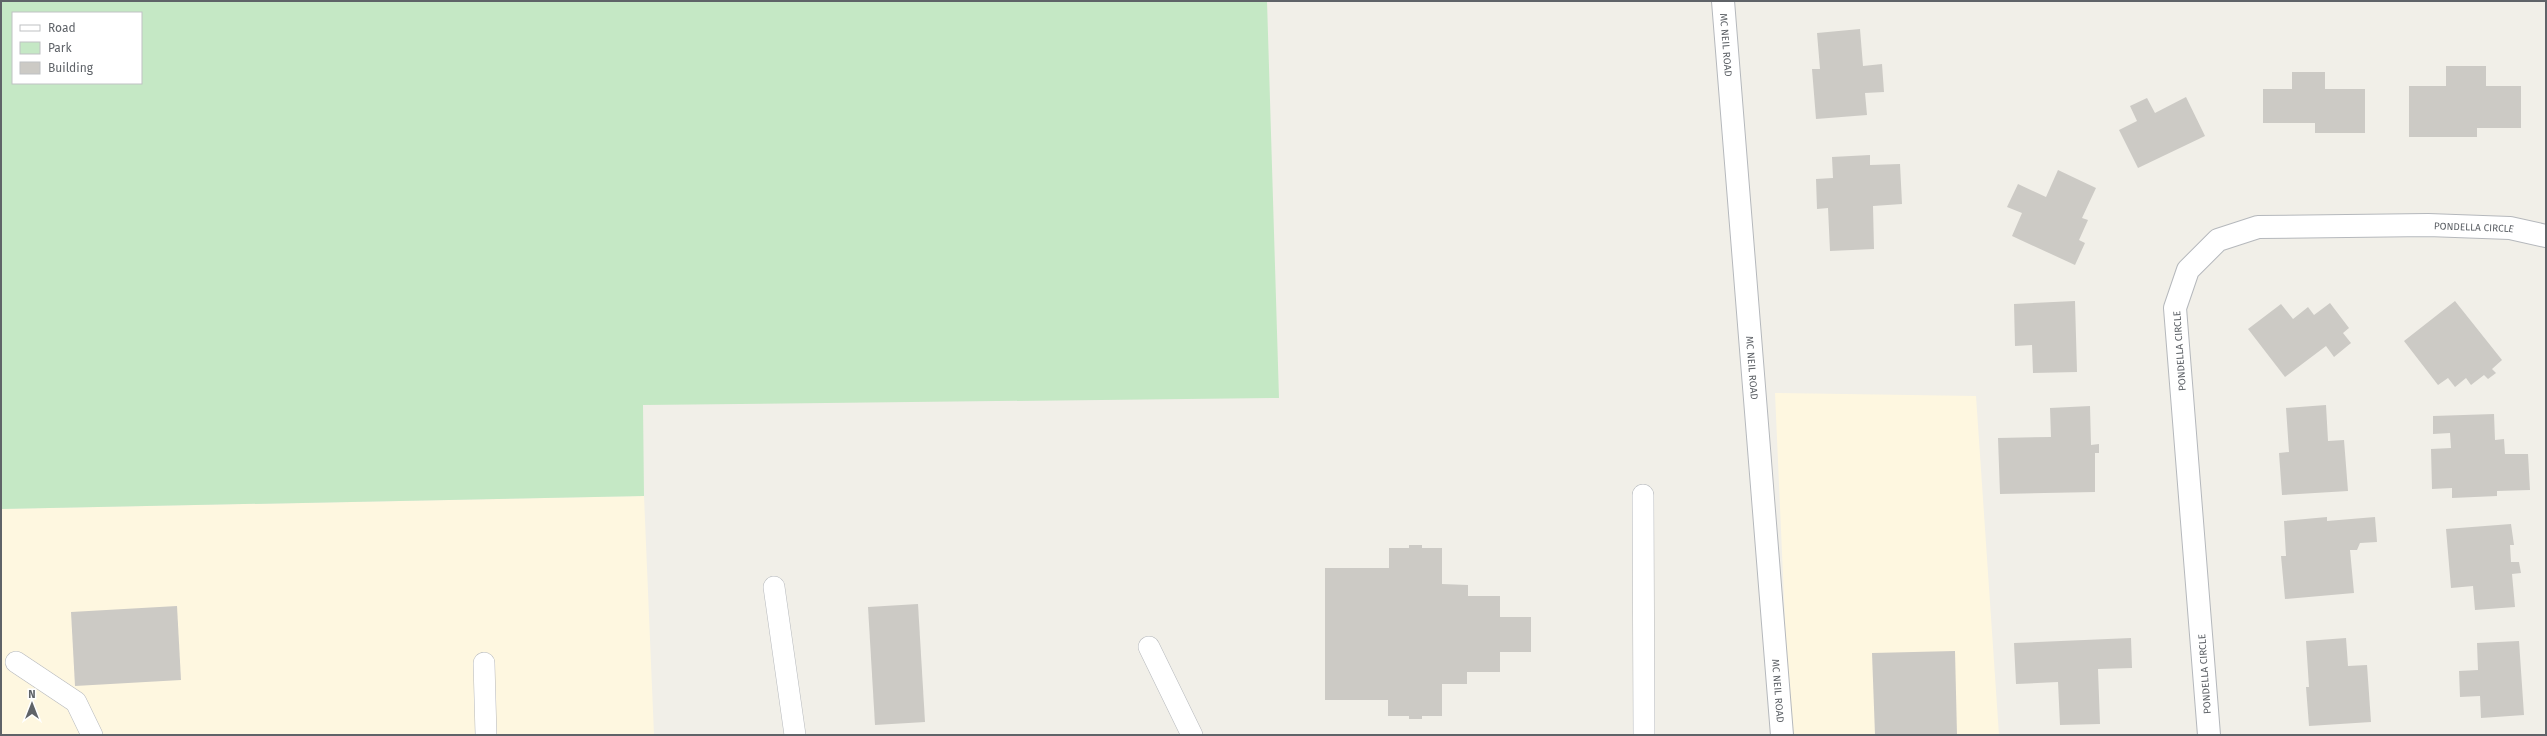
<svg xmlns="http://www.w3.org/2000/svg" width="2547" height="736" font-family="'Fira Sans',sans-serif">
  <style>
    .commercial { fill: #fef7e0 }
    .green { fill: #c5e8c5; fill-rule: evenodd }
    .building { fill: #cccac5 }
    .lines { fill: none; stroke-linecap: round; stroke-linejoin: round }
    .service-casing { stroke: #b5b8bc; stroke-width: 22 }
    .minor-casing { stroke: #b5b8bc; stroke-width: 24 }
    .service { stroke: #fff; stroke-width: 21 }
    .minor { stroke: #fff; stroke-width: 22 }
    .labels { text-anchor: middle; stroke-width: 3; stroke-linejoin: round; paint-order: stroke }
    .street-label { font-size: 10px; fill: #5f6368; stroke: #fff }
  </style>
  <rect width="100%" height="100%" fill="#f1efe8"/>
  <g class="commercial">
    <path d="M 1775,393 L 1976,396 L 1999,735 L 1790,735 Z"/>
    <path d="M 644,496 L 654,735 L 1,735 L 1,509 Z"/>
  </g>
  <path class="green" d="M 1267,1 L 1279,398 L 643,405 L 644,496 L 1,509 L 1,2 ZM 13,13 L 141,13 L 141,83 L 13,83 Z"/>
  <g class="building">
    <path d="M 1860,29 L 1863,66 L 1882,64 L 1884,92 L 1865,93 L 1867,115 L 1816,119 L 1812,69 L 1820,69 L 1817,33 Z"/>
    <path d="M 2446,66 L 2486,66 L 2486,86 L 2521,86 L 2521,128 L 2477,128 L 2477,137 L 2409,137 L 2409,86 L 2446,86 Z"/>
    <path d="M 2292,72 L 2325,72 L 2325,89 L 2365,89 L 2365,133 L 2315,133 L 2315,123 L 2263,123 L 2263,89 L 2292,89 Z"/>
    <path d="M 2186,97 L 2205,136 L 2138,168 L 2119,130 L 2137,121 L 2130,106 L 2147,98 L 2155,113 Z"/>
    <path d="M 1870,155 L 1870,165 L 1900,164 L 1902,204 L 1873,206 L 1874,249 L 1830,251 L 1828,208 L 1817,209 L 1816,179 L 1833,178 L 1832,157 Z"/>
    <path d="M 2058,170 L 2096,188 L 2082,218 L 2088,220 L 2079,240 L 2085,243 L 2075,265 L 2012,236 L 2022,213 L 2007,207 L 2018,184 L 2046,197 Z"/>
    <path d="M 2075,301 L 2077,372 L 2033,373 L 2032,345 L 2015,346 L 2014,304 Z"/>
    <path d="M 2455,301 L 2502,360 L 2492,369 L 2496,373 L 2488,379 L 2484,375 L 2471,385 L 2466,378 L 2455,387 L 2448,378 L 2438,385 L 2404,341 Z"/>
    <path d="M 2330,303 L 2349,328 L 2343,333 L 2351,343 L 2334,357 L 2326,346 L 2285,377 L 2248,329 L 2281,304 L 2293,319 L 2308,307 L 2314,315 Z"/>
    <path d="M 2326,405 L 2328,441 L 2344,440 L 2348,491 L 2282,495 L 2279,453 L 2289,452 L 2286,408 Z"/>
    <path d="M 2090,406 L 2091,445 L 2099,444 L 2099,453 L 2095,453 L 2095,492 L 2000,494 L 1998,438 L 2051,437 L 2050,408 Z"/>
    <path d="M 2494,414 L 2495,440 L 2504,439 L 2505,454 L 2528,454 L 2530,490 L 2497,491 L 2497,496 L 2452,498 L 2452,488 L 2432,489 L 2431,449 L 2451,448 L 2450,433 L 2433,434 L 2433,416 Z"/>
    <path d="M 2327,517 L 2327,521 L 2375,517 L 2377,542 L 2360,543 L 2357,550 L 2350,550 L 2354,593 L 2285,599 L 2281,556 L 2286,556 L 2284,521 Z"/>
    <path d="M 2511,524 L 2514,545 L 2510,545 L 2511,562 L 2519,562 L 2521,573 L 2512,574 L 2515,607 L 2475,610 L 2473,586 L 2451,588 L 2446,529 Z"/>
    <path d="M 1409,545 L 1422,545 L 1422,548 L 1442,548 L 1442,584 L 1468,585 L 1468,596 L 1500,596 L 1500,617 L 1531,617 L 1531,652 L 1500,652 L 1500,672 L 1467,672 L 1467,684 L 1442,684 L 1442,716 L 1422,716 L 1422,719 L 1409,719 L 1409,716 L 1388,716 L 1388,700 L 1325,700 L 1325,568 L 1389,568 L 1389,548 L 1409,548 Z"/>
    <path d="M 918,604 L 925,722 L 875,725 L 868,607 Z"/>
    <path d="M 177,606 L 181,680 L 75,686 L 71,612 Z"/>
    <path d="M 2131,638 L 2132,668 L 2098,669 L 2100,724 L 2060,725 L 2058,682 L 2016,684 L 2014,643 Z"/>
    <path d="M 2346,638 L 2348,666 L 2367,665 L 2371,722 L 2309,726 L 2306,687 L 2309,687 L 2306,641 Z"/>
    <path d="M 2519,641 L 2524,715 L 2481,718 L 2480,696 L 2460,697 L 2459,671 L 2478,670 L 2477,643 Z"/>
    <path d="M 1955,651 L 1957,735 L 1875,735 L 1872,653 Z"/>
  </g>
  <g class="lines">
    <g class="service-casing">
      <g id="service">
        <path d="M 1643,495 L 1644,735"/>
        <path d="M 774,587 L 795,735"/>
        <path d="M 1149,647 L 1192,735"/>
        <path d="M 16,662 L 76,702 L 92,735"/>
        <path d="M 484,663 L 486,735"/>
      </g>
    </g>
    <g class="minor-casing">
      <g id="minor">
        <path id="s1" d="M 1723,1 L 1782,735"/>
        <path id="s2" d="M 2209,735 L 2175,308 L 2188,270 L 2218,240 L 2258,227 L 2428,225 L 2510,228 L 2546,236"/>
      </g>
    </g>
    <use href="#service" class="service"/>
    <use href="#minor" class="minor"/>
  </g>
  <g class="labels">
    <g class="street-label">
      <text dy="4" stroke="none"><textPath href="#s1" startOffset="44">MC NEIL ROAD</textPath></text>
      <text dy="4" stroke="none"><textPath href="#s2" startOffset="769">PONDELLA CIRCLE</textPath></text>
      <text transform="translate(2179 351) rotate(-94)" y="4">PONDELLA CIRCLE</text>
      <text dy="4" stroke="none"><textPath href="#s1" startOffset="368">MC NEIL ROAD</textPath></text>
      <text transform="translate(2204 674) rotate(-94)" y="4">PONDELLA CIRCLE</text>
      <text dy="4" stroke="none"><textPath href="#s1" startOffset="692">MC NEIL ROAD</textPath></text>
    </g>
  </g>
  <rect width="2547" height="736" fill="none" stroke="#5f6368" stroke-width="4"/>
  <rect x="12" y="12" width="130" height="72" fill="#ffffff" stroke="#bfc1c3"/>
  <rect x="20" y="25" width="20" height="6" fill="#ffffff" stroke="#bfc1c3"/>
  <text x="48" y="32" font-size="12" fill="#5f6368">Road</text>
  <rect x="20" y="42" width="20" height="12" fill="#c5e8c5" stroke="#bfc1c3"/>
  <text x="48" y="52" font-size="12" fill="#5f6368">Park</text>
  <rect x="20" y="62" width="20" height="12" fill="#cccac5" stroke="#bfc1c3"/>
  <text x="48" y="72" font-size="12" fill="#5f6368">Building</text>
  <g transform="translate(32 704)" stroke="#ffffff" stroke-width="3" paint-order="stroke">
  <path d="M0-3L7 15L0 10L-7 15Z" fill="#5f6368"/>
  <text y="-6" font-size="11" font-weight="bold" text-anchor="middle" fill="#5f6368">N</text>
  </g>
</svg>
